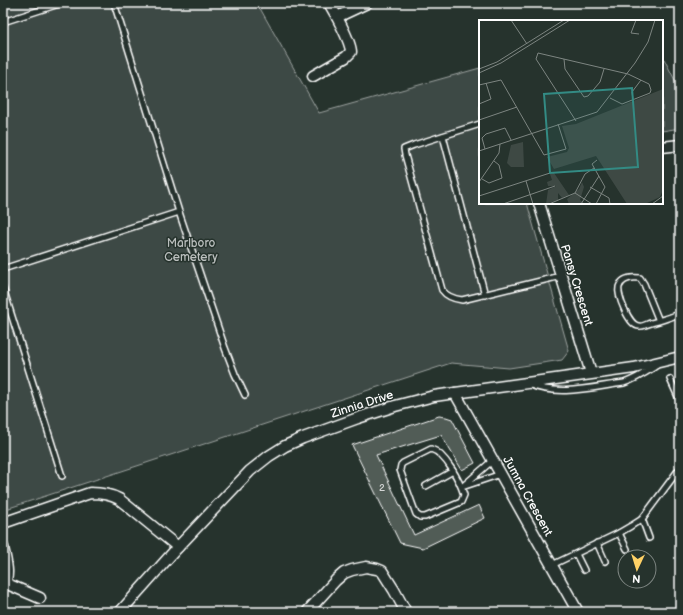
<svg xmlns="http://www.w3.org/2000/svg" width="683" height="615" font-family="'Balsamiq Sans',sans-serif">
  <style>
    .green { fill: #3e4944; stroke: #9ea4a2 }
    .building { fill: #515c57; stroke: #fff }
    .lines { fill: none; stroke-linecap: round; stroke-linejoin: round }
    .service-casing { stroke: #fff; stroke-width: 8 }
    .minor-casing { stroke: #fff; stroke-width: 13 }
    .service { stroke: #26332d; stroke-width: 5 }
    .minor { stroke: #26332d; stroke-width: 10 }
    .labels { text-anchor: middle; stroke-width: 3; stroke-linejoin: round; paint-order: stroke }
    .number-label { font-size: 10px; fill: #d4d6d5 }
    .park-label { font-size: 12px; fill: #bbbfbe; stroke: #26332d }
    .street-label { font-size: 12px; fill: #fff; stroke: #26332d }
    .inset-road { fill: none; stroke: #7d8581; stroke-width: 1 }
    .view { fill: #338b84; fill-opacity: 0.15; stroke: #338b84; stroke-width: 2 }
    .inset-edge { fill: none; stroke: #fff; stroke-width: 2 }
  </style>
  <rect width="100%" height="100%" fill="#26332d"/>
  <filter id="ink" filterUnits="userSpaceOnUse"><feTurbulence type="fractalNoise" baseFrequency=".025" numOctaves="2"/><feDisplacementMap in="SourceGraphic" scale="8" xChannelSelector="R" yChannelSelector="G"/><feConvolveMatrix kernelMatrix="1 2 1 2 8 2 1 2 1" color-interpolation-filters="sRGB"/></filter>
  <g filter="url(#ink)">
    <g class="green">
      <path d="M 3,3 L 257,3 L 319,113 L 480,68 L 480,203 L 527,203 L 569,351 L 562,360 L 509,368 L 451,363 L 3,510 Z"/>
      <path d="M 662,55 L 680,90 L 680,128 L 662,131 Z"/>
    </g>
    <path class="building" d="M 439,416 L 446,417 L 452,419 L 475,463 L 462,470 L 441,435 L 376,455 L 414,535 L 479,505 L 485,518 L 423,548 L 400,543 L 352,445 Z"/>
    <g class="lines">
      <g class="service-casing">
        <g id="service">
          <path d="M 114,3 L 179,212"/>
          <path d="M 3,22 L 62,3"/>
          <path d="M 480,124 L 414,145 L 404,149 L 405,155 L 442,290 C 447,297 454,299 462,300 L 561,276"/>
          <path d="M 443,136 L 485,295"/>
          <path d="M 3,269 L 179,212 L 225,348 L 235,374 L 245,395"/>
          <path d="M 3,288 L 62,476"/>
          <path d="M 659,321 L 644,284 L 640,278 C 632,277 622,278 619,287 C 617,295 629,326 639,326 C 642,327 647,324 651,323 C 660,321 670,317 680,314"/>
          <path d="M 670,379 L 680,401"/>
          <path d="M 528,384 C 558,397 593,387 624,383 C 636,379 645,373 656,366"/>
          <path d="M 431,449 C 445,453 460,481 464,495 L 461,502 L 425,517 L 420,517 L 416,514 L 400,470 L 401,465 L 403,463 Z"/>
          <path d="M 426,486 L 453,471"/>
          <path d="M 465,486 L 501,474"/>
          <path d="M 462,487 L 493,460"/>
          <path d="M 642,519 L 649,538"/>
          <path d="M 619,533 L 627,549"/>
          <path d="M 597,543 L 605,561"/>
          <path d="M 576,554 L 584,570"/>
          <path d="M 552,565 L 619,533 L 631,526 L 642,519 L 680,468"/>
        </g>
      </g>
      <g class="minor-casing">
        <g id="minor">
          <path d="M 337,17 L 367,3"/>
          <path d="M 313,76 L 346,57 L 351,52 C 351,42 335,13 329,3"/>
          <path d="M 662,147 L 680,145"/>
          <path d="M 539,203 L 542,213 L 591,373"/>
          <path d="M 455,393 L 578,612"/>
          <path d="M 3,523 L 90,493 C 101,493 110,494 119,499 L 178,547"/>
          <path d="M 3,547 C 5,559 11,576 3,586"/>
          <path d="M 5,583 L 40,598"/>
          <path d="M 120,612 L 178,547 L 250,471 L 269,456 L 285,446 L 303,438 L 358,418 L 395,406 L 434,396 L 634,368 L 680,357"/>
          <path d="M 307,612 L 336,580 L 344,573 L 352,570 L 366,567 L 377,569 L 382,571 L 394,590 L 406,612"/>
        </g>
      </g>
      <use href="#service" class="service"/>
      <use href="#minor" class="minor"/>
    </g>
  </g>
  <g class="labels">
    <g class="number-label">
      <text x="382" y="491">2</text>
    </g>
    <g class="park-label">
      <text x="191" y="247">Marlboro<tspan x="191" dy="14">Cemetery</tspan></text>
    </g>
    <g class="street-label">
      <text transform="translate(577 285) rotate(73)" y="4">Pansy Crescent</text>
      <text transform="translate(362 404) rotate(-18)" y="4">Zinnia Drive</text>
      <text transform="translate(528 496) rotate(61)" y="4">Jumna Crescent</text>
    </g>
  </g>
  <g transform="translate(479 20)">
    <rect width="184" height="184" fill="#26332d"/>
    <path d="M 184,69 L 184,170 L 181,177 L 166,184 L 148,184 L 117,136 L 75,149 L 68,137 L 88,132 L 90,128 L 83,106 L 97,104 ZM 44,122 L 45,147 L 32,147 L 28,143 L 32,125 ZM 75,153 L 90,175 L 83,178 L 79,173 L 79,180 L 67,184 L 69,170 L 77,166 L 69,166 L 68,162 L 73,160 L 71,154 ZM 103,162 L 105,167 L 101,180 L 106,184 L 90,184 L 88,179 L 100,169 Z" fill="#3e4944"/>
    <path class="inset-road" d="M 32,0 L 48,24M 157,0 L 152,13 L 160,14M 85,39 L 86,49 L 105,77 L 109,76 L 121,62 L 125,49M 0,49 L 18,42 L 85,0M 0,53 L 22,43 L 91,0M 0,65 L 22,60 L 65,135 L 87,129 L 79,104M 154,80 L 153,72 L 162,60M 0,84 L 12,79 L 7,63M 0,100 L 38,87M 97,101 L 57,39 L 59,33 L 149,54 L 170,64 L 172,70 L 171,73 L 143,84 L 131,78M 6,129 L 3,118 L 7,114 L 26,108 L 32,120M 0,131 L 118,92 L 156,43 L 169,22 L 176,0M 3,159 L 10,163 L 23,158 L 20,145 L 15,141M 47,161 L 54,184M 0,162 L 20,133 L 21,124M 111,167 L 130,178 L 131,184M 96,173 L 113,184M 0,176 L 71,153M 24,184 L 76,166M 70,184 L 96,173 L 106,154 L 115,148M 102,184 L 120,156M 117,184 L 126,167 L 113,144 L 118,140M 173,184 L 184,176"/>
    <path class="view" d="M 153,68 L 159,147 L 71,153 L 65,74 Z"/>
    <rect width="184" height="184" class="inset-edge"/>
  </g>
  <rect width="683" height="615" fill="none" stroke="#26332d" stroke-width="16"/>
  <rect x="8" y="8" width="667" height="599" fill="none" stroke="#fff" stroke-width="1.5" filter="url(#ink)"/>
  <g transform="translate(637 569) rotate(184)"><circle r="19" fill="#26332d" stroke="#7d8581"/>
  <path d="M0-3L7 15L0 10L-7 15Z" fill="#ffd166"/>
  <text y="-6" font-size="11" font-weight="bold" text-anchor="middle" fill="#ffffff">N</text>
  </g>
</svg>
